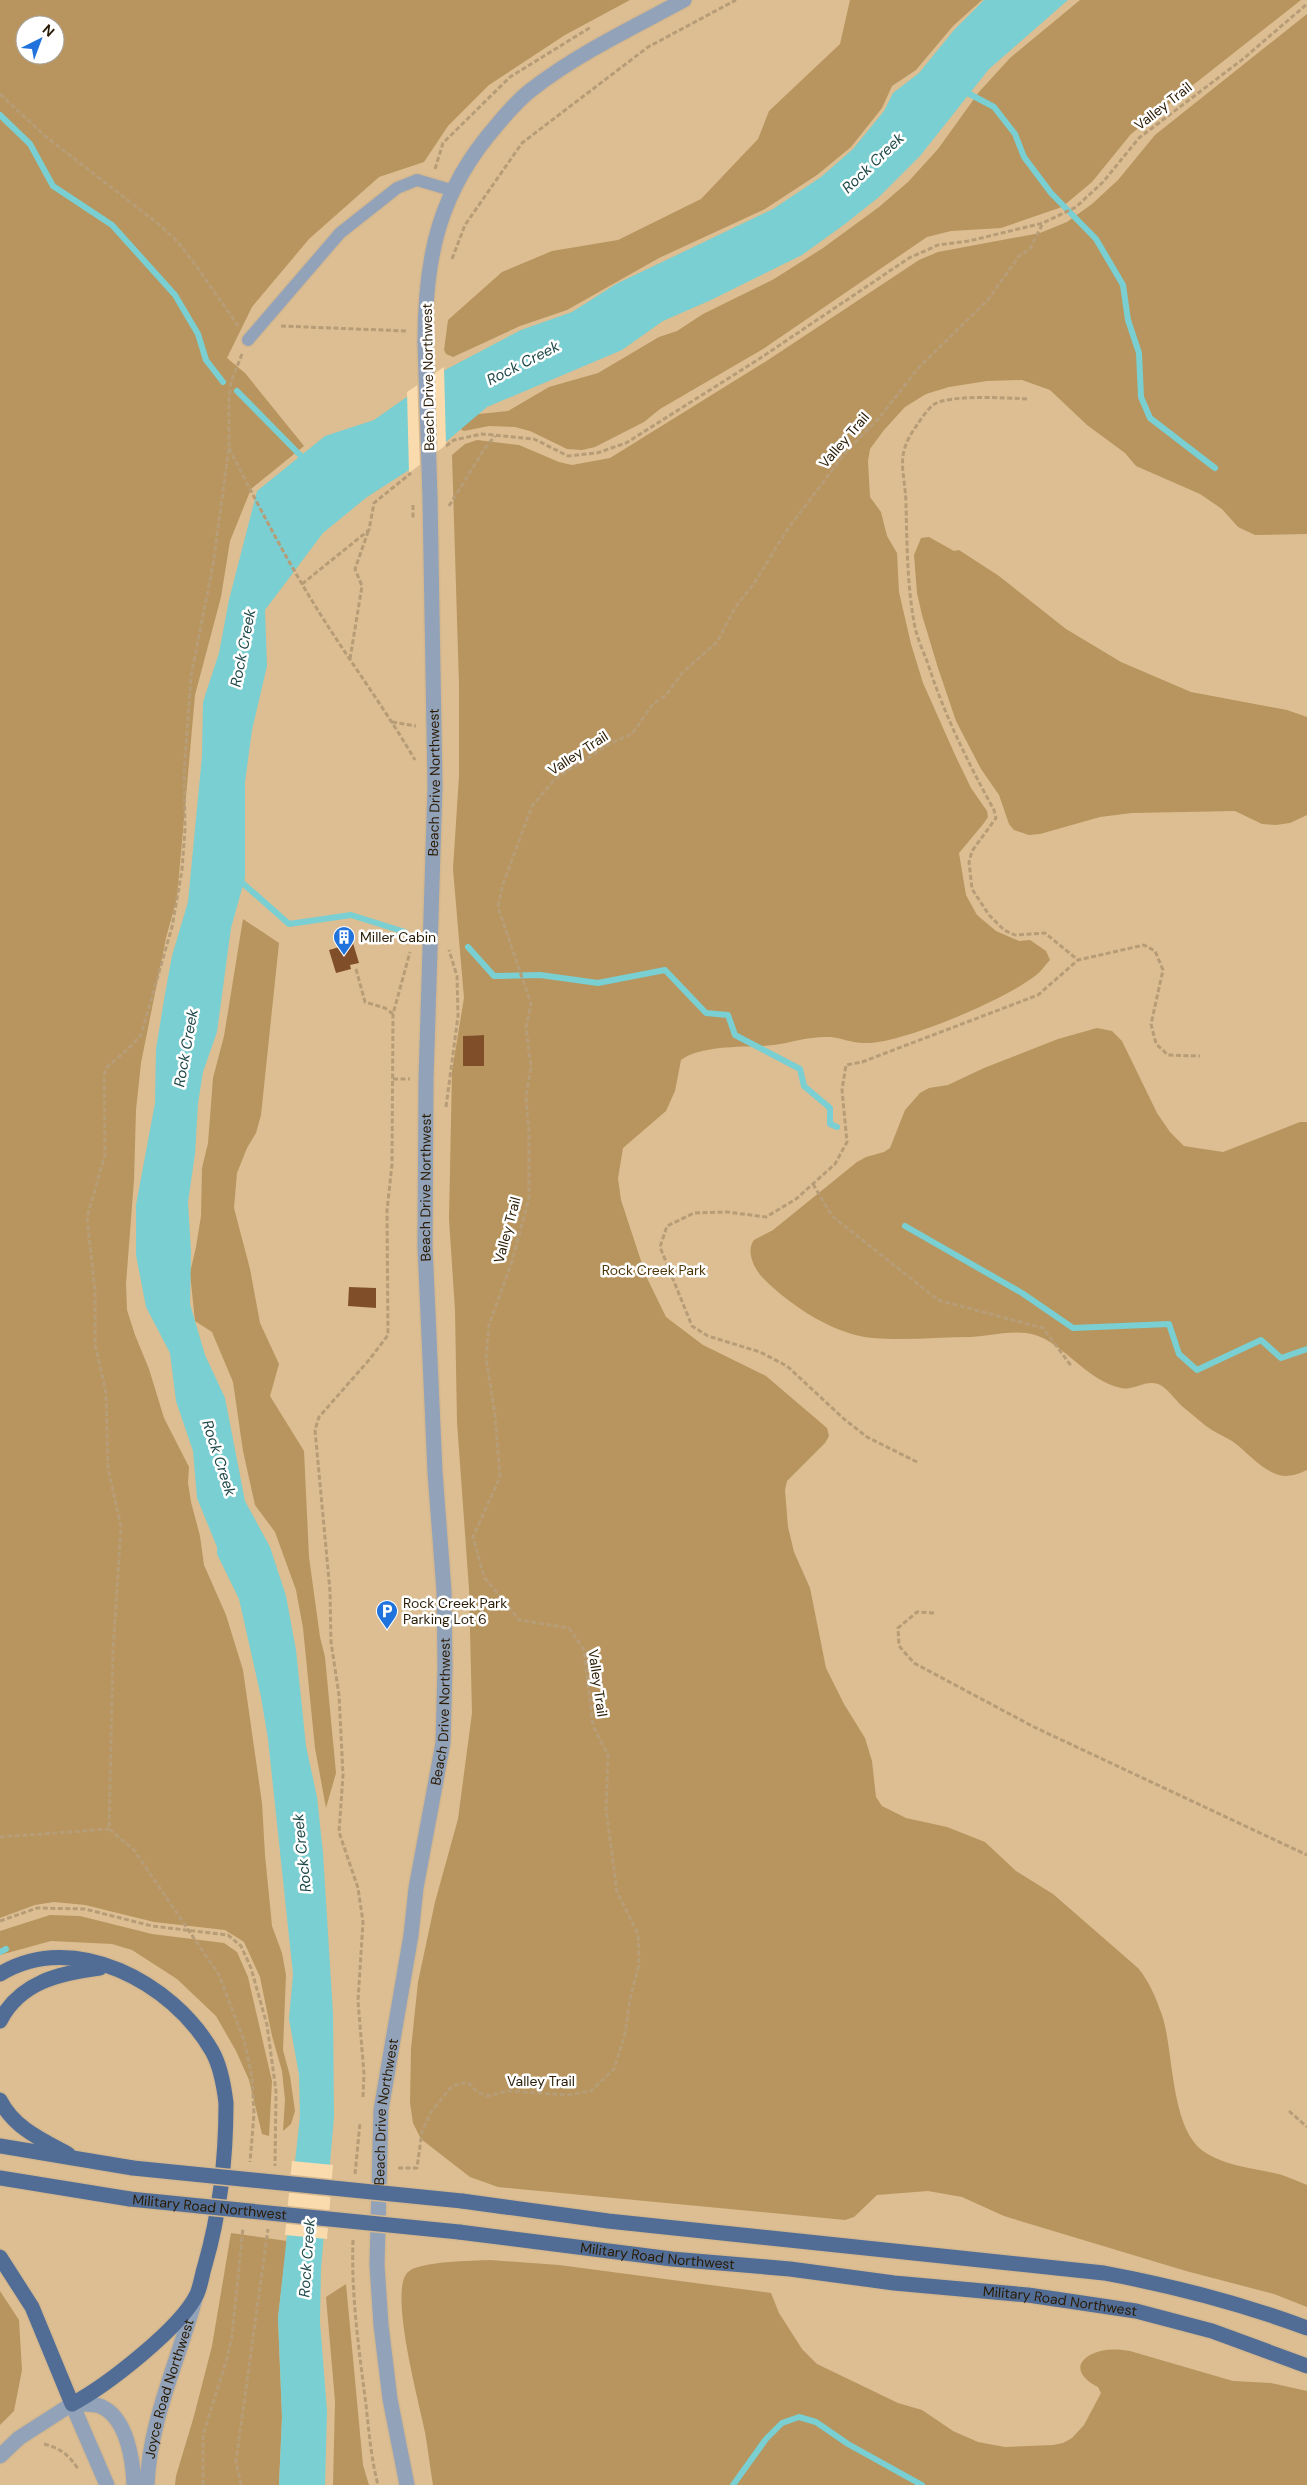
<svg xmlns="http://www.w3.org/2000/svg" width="1307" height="2485" font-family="'DM Sans',sans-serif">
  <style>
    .green { fill: #dcbe92; fill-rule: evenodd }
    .forest { fill: #b8955e; fill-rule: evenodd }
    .water { fill: #79cfd1 }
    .pier { fill: #fadbad }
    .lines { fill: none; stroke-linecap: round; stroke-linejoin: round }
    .stream { stroke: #79cfd1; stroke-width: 6 }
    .building { fill: #804f2a }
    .service-casing { stroke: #d5b88f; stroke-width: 15 }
    .minor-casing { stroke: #d5b88f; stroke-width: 18 }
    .tertiary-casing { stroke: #d5b88f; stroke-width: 18 }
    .primary-casing { stroke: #d5b88f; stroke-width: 18 }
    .path { stroke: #b79d77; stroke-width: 3; stroke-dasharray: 5 2.5; stroke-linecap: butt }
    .service { stroke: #92a2b9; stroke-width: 12 }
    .minor { stroke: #92a2b9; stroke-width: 15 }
    .tertiary { stroke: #92a2b9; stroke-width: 15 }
    .primary { stroke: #516d95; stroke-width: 15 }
    .minor-bridge-casing { stroke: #d5b88f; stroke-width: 18; stroke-linecap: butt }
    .primary-bridge-casing { stroke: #d5b88f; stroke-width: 18; stroke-linecap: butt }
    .path-bridge { stroke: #b79d77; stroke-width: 3; stroke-dasharray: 5 2.5; stroke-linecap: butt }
    .minor-bridge { stroke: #92a2b9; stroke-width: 15 }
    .primary-bridge { stroke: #516d95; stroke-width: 15 }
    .labels { text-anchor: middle; stroke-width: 5; stroke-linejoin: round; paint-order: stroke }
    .street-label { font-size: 14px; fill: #2a1b04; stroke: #fff }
    .poi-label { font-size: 14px; fill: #2a1b04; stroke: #fff; text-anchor: start }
    .park-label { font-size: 14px; fill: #503709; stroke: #fff }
    .water-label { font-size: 15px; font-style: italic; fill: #20494a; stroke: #fff }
  </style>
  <rect width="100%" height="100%" fill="#fadbad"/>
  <path class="green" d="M 0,0 L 1307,0 L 1307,2485 L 0,2485 ZM 25,25 L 55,25 L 55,55 L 25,55 Z"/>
  <g class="forest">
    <path d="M 0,0 L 630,0 L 565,35 L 489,85 L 448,126 L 424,162 L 379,177 L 309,239 L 252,307 L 227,358 L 245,373 L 304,446 L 251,489 L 230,541 L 221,597 L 195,695 L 177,898 L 166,938 L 141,1063 L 136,1110 L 134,1180 L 126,1284 L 127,1310 L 135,1335 L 149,1369 L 164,1418 L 189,1467 L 188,1483 L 191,1502 L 200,1536 L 204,1565 L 226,1615 L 243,1670 L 262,1803 L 265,1855 L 272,1926 L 282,1953 L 286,1975 L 283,2050 L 290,2076 L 295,2111 L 291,2124 L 283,2131 L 285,2100 L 282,2071 L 272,2036 L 260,1977 L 244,1942 L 225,1930 L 154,1922 L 85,1905 L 54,1902 L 35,1905 L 0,1918 ZM 25,25 L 55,25 L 55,55 L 25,55 Z"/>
    <path d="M 850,0 L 982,0 L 953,26 L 916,70 L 892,86 L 882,108 L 851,147 L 817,175 L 765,209 L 659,258 L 567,310 L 520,326 L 453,357 L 446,354 L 444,350 L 448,320 L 502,272 L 552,251 L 618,240 L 701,199 L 758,139 L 769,111 L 840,44 Z"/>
    <path d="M 1080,0 L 1301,0 L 1131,134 L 1092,182 L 1062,207 L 1001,228 L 951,231 L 927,237 L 763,349 L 660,409 L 644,422 L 595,447 L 582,450 L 567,449 L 530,431 L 515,427 L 489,426 L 464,431 L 460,429 L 469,415 L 508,411 L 549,387 L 598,373 L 659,337 L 677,331 L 703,314 L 774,279 L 823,248 L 879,207 L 908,182 L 938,149 L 979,92 L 1010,58 Z"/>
    <path d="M 1307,14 L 1307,534 L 1255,535 L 1238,527 L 1222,509 L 1200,494 L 1136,466 L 1125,453 L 1087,425 L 1050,390 L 1022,380 L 987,381 L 949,387 L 926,394 L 905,407 L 884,430 L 870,449 L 868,461 L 870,497 L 881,512 L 887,536 L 897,553 L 899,592 L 911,644 L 923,683 L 956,757 L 971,788 L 987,811 L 988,817 L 984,823 L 959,853 L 966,895 L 977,915 L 996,931 L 1019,941 L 1030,940 L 1046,951 L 1050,960 C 1045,965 1041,972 1035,976 C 1006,999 900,1045 864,1043 C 852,1043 841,1038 830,1037 C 810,1036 793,1042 774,1045 C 748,1048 703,1044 681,1060 L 675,1091 L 666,1111 L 623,1148 L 618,1178 L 621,1200 L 646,1276 L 666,1317 L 703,1345 L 766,1376 L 827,1428 L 829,1436 L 825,1443 L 787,1481 L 785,1490 L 788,1527 L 794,1552 L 810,1588 L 826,1668 L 844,1704 L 865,1738 L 872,1761 L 876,1797 L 882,1806 L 906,1818 L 947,1827 L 985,1842 L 1016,1871 L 1053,1894 L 1138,1968 C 1149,1981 1156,1998 1162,2015 C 1174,2051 1170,2127 1203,2151 C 1226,2167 1256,2168 1282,2175 C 1291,2178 1299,2182 1307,2185 L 1307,2307 L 1274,2294 L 1186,2271 L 1004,2216 L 962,2197 L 928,2191 L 877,2195 L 854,2217 L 845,2220 L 498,2187 L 470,2177 L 421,2139 L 413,2123 L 410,2103 L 411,2049 L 418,1982 L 435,1902 L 458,1819 L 472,1713 L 469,1589 L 457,1422 L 455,1310 L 449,1219 L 452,1071 L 464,998 L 453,869 L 459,776 L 459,685 L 452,455 L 465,444 L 477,440 L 519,445 L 559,462 L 572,465 L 610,458 L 765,362 L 919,260 L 938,252 L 1040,233 L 1067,222 L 1092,204 L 1118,180 L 1155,135 ZM 484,1035 L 484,1066 L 463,1066 L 463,1036 Z"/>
    <path d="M 929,537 L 954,551 L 959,550 L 999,576 L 1066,629 L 1121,662 L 1191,692 L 1287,710 L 1307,717 L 1307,815 L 1290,823 L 1276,825 L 1262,824 L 1235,811 L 1132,813 L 1100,817 L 1040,834 L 1029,835 L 1014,830 L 1009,824 L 999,795 L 981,769 L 956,721 L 938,668 L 922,615 L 917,593 L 914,555 L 921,538 Z"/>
    <path d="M 243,919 L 279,943 L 261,1115 L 256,1133 L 247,1148 L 237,1173 L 234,1208 L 250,1269 L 260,1323 L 279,1364 L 270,1396 L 304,1451 L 309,1557 L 320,1637 L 325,1657 L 336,1773 L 326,1808 L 315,1748 L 303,1628 L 296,1590 L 275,1532 L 255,1505 L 243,1451 L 233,1382 L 212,1332 L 195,1321 L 190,1273 L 196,1247 L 201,1216 L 202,1168 L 208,1143 L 213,1078 L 224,1036 Z"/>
    <path d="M 1097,1028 L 1112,1031 L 1122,1041 L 1157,1113 L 1170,1132 L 1184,1146 L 1223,1152 L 1300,1122 L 1307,1122 L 1307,1470 C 1301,1473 1292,1476 1285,1476 C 1264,1474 1249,1453 1232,1441 C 1224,1436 1214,1432 1206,1426 C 1198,1420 1191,1413 1183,1407 C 1175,1400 1168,1388 1158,1384 C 1144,1380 1134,1391 1121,1388 C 1087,1381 1062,1342 1035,1335 C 1015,1329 991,1336 971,1337 C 939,1337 905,1341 873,1338 C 835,1335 791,1306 765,1280 C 755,1271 745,1252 754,1240 L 773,1230 L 857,1162 L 866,1157 L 884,1152 L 890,1148 L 905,1110 L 920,1093 L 929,1088 L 948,1085 L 984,1068 L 1058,1039 Z"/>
    <path d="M 50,1915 L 80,1916 L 152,1934 L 224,1943 L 237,1952 L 248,1977 L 272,2081 L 269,2136 L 262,2134 L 249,2080 L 236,2051 L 216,2016 L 177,1979 L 132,1950 L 112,1944 L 51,1941 L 0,1955 L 0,1931 Z"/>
    <path d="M 231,2233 L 287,2241 L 278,2318 L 282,2417 L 279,2485 L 175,2485 L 176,2476 L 194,2416 L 212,2346 Z"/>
    <path d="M 490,2260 L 559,2265 L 771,2293 L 779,2313 L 802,2349 L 817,2364 L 898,2403 L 922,2410 L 953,2431 L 978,2442 L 1005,2447 L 1053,2445 L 1063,2443 L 1072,2438 L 1084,2425 L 1101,2393 L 1098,2387 C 1083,2380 1070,2365 1092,2354 C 1104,2348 1118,2349 1130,2351 L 1233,2381 L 1271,2383 L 1307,2391 L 1307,2485 L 433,2485 C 430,2467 428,2450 425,2432 C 420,2405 388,2290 408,2272 C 420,2261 472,2261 490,2260 Z"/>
    <path d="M 346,2284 L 363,2465 L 369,2485 L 333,2485 L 335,2401 L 326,2297 Z"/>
    <path d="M 0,2291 L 19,2320 L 22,2370 L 14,2411 L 0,2425 Z"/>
  </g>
  <path class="water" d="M 984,0 L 1068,0 L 989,69 L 920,156 L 879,197 L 845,224 L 802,255 L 711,300 L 663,321 L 622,350 L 487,407 L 447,441 L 406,472 L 367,497 L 323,533 L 265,610 L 267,666 L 252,730 L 245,782 L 245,878 L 231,928 L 217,1032 L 203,1072 L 198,1103 L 195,1154 L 188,1202 L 191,1251 L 190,1304 L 205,1355 L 225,1398 L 245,1501 L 270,1547 L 286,1596 L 296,1650 L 306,1746 L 317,1797 L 323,1853 L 333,2014 L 334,2116 L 321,2269 L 320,2322 L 327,2411 L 325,2485 L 279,2485 L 282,2417 L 278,2318 L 300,2116 L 299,2075 L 289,2019 L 293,1974 L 268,1739 L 261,1697 L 239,1599 L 217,1554 L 217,1547 L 197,1498 L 193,1451 L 176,1401 L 170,1353 L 146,1307 L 136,1255 L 136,1205 L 155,1103 L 156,1049 L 165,994 L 172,956 L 188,902 L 202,756 L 203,702 L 219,653 L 229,600 L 257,491 L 325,436 L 374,420 L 445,370 L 521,330 L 572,312 L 616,284 L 773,209 L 821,177 L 853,149 L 884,111 L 893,93 L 919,73 L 954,30 Z"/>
  <g class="pier">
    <path d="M 444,367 L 446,445 L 409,473 L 407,392 Z"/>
    <path d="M 292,2161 L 333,2165 L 327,2239 L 285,2235 Z"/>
  </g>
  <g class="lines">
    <g class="stream">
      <path d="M 962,90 L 994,107 L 1015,134 L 1024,157 L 1051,193 L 1096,239 L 1123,285 L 1128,320 L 1139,353 L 1141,397 L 1150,418 L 1215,468"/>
      <path d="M 0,115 L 30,144 L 53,186 L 112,225 L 175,295 L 198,334 L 206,360 L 223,382"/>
      <path d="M 237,391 L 301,456 L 303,463"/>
      <path d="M 238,879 L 289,924 L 351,915 L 405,932"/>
      <path d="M 468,947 L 494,976 L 540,975 L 598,983 L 665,970 L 706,1013 L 728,1015 L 735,1035 L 800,1069 L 804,1086 L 830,1108 L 830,1124 L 837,1127"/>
      <path d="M 905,1226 L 1022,1293 L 1073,1328 L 1169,1324 L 1179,1354 L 1197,1370 L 1261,1340 L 1281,1358 L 1307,1349"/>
      <path d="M 0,1952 L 6,1949"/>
      <path d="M 733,2485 L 766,2439 L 782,2423 L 799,2417 L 816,2422 L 848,2444 L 922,2485"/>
    </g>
  </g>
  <g class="building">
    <path d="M 353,943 L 359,963 L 350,965 L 351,969 L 336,973 L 329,950 Z"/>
    <path d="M 484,1035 L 484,1066 L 463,1066 L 463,1036 Z"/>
    <path d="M 349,1287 L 376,1288 L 376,1308 L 348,1306 Z"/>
  </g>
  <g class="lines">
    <g class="service-casing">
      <path id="service" d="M 248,340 L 340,233 L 397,188 L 417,180 L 451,190"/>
    </g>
    <g class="minor-casing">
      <g id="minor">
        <path d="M 425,342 C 425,256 439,191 497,125 C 507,113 518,100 531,90 C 577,54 632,28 684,0"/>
        <path d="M 0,2456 L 19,2438 L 72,2404"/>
        <path id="s1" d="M 407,2485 L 390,2399 L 381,2325 L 377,2265 L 381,2110 L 411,1935 L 416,1888 L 443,1743 L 445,1667 L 444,1591 L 435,1472 L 425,1246 L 426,1080 L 435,786 L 430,498"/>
      </g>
    </g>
    <g class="tertiary-casing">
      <g id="tertiary">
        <path d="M 107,2485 L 72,2404 C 80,2404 92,2403 100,2406 C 127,2417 133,2460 134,2485"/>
        <path id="s2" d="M 147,2485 C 150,2419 178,2362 195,2299"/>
      </g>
    </g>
    <g class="primary-casing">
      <g id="primary">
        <path d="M 0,1974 C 74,1929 173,1983 212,2051 C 220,2065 224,2086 226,2103 C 226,2156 220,2213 205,2265 C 202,2274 201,2285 197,2294 C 181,2328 106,2386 72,2404 L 32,2307 L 0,2257"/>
        <path d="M 0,2021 C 20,1982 60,1973 100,1968"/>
        <path d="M 0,2100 C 14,2128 42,2140 68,2154"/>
        <path d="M 0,2146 L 133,2168"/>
        <path d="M 0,2178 L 130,2199"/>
        <path d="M 462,2201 L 608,2221 L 1104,2273 C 1174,2286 1240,2303 1307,2328"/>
        <path id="s3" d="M 459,2232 L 672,2259 L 790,2269 L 894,2283 L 1028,2295 L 1136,2311 L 1212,2331 L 1307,2366"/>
      </g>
    </g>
    <g class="path">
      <path d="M 0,94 L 45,136 L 161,226 L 177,241 L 194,263 L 239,327"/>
      <path d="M 435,169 L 443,143 L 510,77 L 591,27"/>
      <path d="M 452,259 L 465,225 L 522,143 L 648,47 L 736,0"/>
      <path d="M 281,326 L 407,331"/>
      <path d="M 242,354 L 231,382 L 229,399 L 229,447 L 213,565 L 191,676 L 184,774 L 185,829 L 182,870 L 172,927 L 141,1035 L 127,1050 L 108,1066 L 104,1075 L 105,1155 L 87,1217 L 95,1291 L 95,1344 L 106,1393 L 108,1468 L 121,1527 L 113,1651 L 109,1829 L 134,1850 L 219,1975 L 244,2040 L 252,2077 L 254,2114 L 250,2162"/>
      <path d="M 1027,399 C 1008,398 948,394 933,405 C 927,410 921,419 917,425 C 894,457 905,469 906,504 C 907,543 907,583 914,622 C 916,635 922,649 927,661 C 944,714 967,761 994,810 L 996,818 L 972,851 L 969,862 L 972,889 L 989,915 L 1004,930 L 1015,935 L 1045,933 L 1078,960"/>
      <path d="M 446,446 L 454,440 L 482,434 L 534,439 L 568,456 L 597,453 L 626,443 L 759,359 L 909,258 L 938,245 L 969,241 L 1043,223 L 1076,207 L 1103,182 L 1139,138 L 1243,59 L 1307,4"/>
      <path d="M 229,448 C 259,507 289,565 324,620 C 354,667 387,712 415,760"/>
      <path d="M 449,506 L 485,448 L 495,436"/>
      <path d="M 302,584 L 369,530 L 374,503 L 411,473"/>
      <path d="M 350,659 L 362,586 L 355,569 L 368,532"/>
      <path d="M 392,722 L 416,726"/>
      <path d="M 356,969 L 365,1002 L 385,1008 L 393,1014"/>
      <path d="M 393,1079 L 410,1079"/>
      <path d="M 446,1107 L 458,1016 L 457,976 L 449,950"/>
      <path d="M 813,1184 L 832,1216 L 938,1300 L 1043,1328 L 1072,1367"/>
      <path d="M 917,1462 L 867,1437 L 844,1419 L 787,1366 L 760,1352 L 708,1336 L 692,1326 L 660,1247 L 667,1226 L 694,1213 L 727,1212 L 766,1217 L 796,1199 L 835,1164 L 847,1142 L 842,1090 L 846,1065 L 862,1062 L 1038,995 L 1078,960 L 1144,945 L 1155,951 L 1163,970 L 1151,1024 L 1156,1044 L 1168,1055 L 1200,1056"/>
      <path d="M 934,1613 L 917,1612 L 898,1628 L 899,1646 L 914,1663 L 1034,1727 L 1307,1855"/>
      <path d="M 0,1837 L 109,1829"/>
      <path d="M 0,1921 L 37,1908 L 85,1909 L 152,1926 L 228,1935 L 241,1946 L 251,1968 L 267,2025 L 276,2091 L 275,2166"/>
      <path d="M 363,2097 L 364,2074 L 358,2001 L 363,1922 L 358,1888 L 339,1832 L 343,1775 L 339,1695 L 331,1642 L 330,1591 L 315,1430 L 319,1417 L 369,1360 L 388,1335 L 387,1211 L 392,1164 L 393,1014 L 410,952"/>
      <path d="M 1289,2111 L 1307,2127"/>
      <path d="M 398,2168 L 417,2168 L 422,2132 L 431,2112 L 452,2086 L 468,2082 L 477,2092 L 487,2096 L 508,2091 L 568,2095 L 591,2091 L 614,2069 L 625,2034 L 630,1999 L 639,1964 L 638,1934 L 617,1892 L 606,1809 L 608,1755 L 593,1726 L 584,1650 L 569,1628 L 519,1620 L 484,1577 L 473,1537 L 500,1477 L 495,1415 L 486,1358 L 489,1325 L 512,1261 L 529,1198 L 529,1135 L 526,1096 L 531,1067 L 526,1028 L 531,1004 L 498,907 L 503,884 L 532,806 L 555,779 L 611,743 L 632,734 L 653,704 L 666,695 L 683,672 L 717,642 L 736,606 L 753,585 L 787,530 L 845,453 L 880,417 L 920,366 L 987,301 L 1019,256 L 1030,249 L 1043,223"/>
      <path d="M 355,2174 L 360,2123"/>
      <path d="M 353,2240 C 351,2295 359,2350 366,2405 C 369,2432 371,2458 378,2485"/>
      <path d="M 44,2444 C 60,2448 69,2455 78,2469"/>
      <path d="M 203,2485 L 203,2435 L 226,2362 L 232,2336 L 243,2228"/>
      <path d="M 241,2485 L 236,2461 L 268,2229"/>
    </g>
    <use href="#service" class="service"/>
    <use href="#minor" class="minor"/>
    <use href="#tertiary" class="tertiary"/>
    <use href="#primary" class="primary"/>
    <g class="minor-bridge-casing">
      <path id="minor-bridge" d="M 425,342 L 430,498"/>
    </g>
    <g class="primary-bridge-casing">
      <g id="primary-bridge">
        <path d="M 133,2168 L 462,2201"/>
        <path id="s4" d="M 130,2199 L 459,2232"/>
      </g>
    </g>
    <path class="path-bridge" d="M 413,505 L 413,519"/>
    <use href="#minor-bridge" class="minor-bridge"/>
    <use href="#primary-bridge" class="primary-bridge"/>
  </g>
  <defs>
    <g id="building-pin" transform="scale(1.125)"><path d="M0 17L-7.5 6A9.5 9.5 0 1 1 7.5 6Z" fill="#2073dd" stroke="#fff"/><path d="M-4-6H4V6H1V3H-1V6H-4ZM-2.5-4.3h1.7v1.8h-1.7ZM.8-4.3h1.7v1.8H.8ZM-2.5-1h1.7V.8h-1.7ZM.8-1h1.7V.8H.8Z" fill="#fff"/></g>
    <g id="parking-pin" transform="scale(1.125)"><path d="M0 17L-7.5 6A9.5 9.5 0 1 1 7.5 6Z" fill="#2073dd" stroke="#fff"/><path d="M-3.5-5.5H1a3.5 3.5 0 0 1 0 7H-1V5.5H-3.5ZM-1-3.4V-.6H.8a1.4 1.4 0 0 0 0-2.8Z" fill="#fff"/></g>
  </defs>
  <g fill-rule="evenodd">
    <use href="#building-pin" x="344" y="937"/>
    <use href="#parking-pin" x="387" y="1611"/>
  </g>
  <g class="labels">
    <g class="street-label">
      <text transform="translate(1163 106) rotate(-38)" y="5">Valley Trail</text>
      <text transform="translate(428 377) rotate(-91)" y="5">Beach Drive Northwest</text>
      <text transform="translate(844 440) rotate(-49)" y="5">Valley Trail</text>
      <text transform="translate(578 753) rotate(-33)" y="5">Valley Trail</text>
      <text dy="5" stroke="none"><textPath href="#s1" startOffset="1711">Beach Drive Northwest</textPath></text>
      <text dy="5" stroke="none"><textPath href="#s1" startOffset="1306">Beach Drive Northwest</textPath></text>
      <text transform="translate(507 1230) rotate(-75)" y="5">Valley Trail</text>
      <text transform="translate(598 1683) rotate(82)" y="5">Valley Trail</text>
      <text dy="5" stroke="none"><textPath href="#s1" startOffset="781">Beach Drive Northwest</textPath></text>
      <text x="541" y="2086">Valley Trail</text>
      <text dy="5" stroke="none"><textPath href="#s1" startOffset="376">Beach Drive Northwest</textPath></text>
      <text dy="5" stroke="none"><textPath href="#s4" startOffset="80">Military Road Northwest</textPath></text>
      <text dy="5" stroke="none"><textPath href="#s3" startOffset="200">Military Road Northwest</textPath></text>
      <text dy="5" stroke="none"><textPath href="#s3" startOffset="605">Military Road Northwest</textPath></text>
      <text dy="5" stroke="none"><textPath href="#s2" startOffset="99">Joyce Road Northwest</textPath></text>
    </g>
    <g class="poi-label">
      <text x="360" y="942">Miller Cabin</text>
      <text x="403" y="1608">Rock Creek Park<tspan x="403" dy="16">Parking Lot 6</tspan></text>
    </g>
    <g class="park-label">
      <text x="654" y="1275">Rock Creek Park</text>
    </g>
    <g class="water-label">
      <text transform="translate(873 163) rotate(-44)" y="5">Rock Creek</text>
      <text transform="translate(523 363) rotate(-27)" y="5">Rock Creek</text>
      <text transform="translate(243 648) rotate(-79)" y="5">Rock Creek</text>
      <text transform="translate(186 1048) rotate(-80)" y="5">Rock Creek</text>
      <text transform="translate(219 1458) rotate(72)" y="5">Rock Creek</text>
      <text transform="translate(302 1853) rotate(-96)" y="5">Rock Creek</text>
      <text transform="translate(307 2258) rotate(-86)" y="5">Rock Creek</text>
    </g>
  </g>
  <g transform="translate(40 40) rotate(42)"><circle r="24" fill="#ffffff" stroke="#aaa49b"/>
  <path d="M0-4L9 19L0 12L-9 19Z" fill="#2073dd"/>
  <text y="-8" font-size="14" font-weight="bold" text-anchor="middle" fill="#2a1b04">N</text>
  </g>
</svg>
